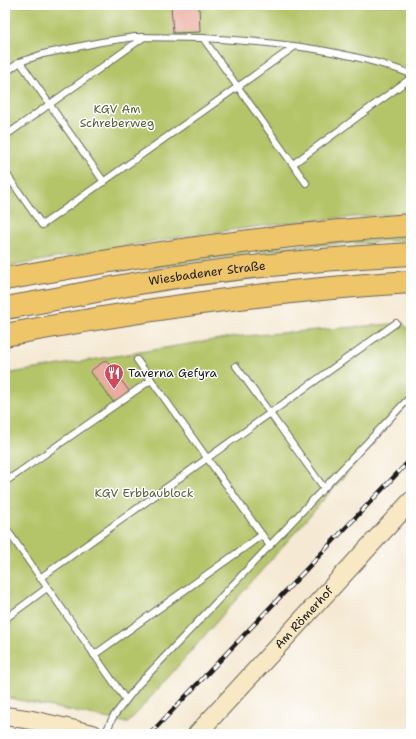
<svg xmlns="http://www.w3.org/2000/svg" width="416" height="739" font-family="'Shantell Sans',sans-serif">
  <style>
    .green { fill: #b4c467; stroke: #687042 }
    .building { fill: #ebaba1 }
    .lines { fill: none; stroke-linecap: round; stroke-linejoin: round }
    .lane-casing { stroke: #68645c; stroke-width: 8 }
    .secondary-casing { stroke: #68645c; stroke-width: 20 }
    .highway-casing { stroke: #68645c; stroke-width: 24 }
    .lane { stroke: #fff; stroke-width: 6 }
    .secondary { stroke: #f8e8c3; stroke-width: 18 }
    .highway { stroke: #eec569; stroke-width: 22 }
    .rail-casing { stroke: #1c1c1c; stroke-width: 4.5 }
    .rail { stroke: #fff; stroke-width: 3; stroke-dasharray: 9; stroke-linecap: butt }
    .labels { text-anchor: middle; stroke-width: 3; stroke-linejoin: round; paint-order: stroke }
    .park-label { font-size: 12px; fill: #595f3a; stroke: #fff }
    .street-label { font-size: 12px; fill: #1c1c1c; stroke: #fff }
    .poi-label { font-size: 12px; fill: #1c1c1c; stroke: #fff; text-anchor: start }
  </style>
  <rect width="100%" height="100%" fill="#fff"/>
  <filter id="ink" filterUnits="userSpaceOnUse"><feTurbulence type="fractalNoise" baseFrequency=".025" numOctaves="2"/><feDisplacementMap in="SourceGraphic" scale="8" xChannelSelector="R" yChannelSelector="G"/><feConvolveMatrix kernelMatrix="1 2 1 2 8 2 1 2 1" color-interpolation-filters="sRGB"/></filter>
  <filter id="wash" filterUnits="userSpaceOnUse"><feTurbulence type="fractalNoise" baseFrequency=".012" numOctaves="4" result="noise"/><feDisplacementMap in="SourceGraphic" scale="16" xChannelSelector="R" yChannelSelector="G"/><feGaussianBlur stdDeviation="0.9" result="paint"/><feColorMatrix in="noise" values="0 0 0 0 0 0 0 0 0 0 0 0 0 0 0 0 0 1.4 0 .05"/><feComposite in="paint" operator="in"/></filter>
  <g filter="url(#wash)">
    <rect width="100%" height="100%" fill="#f5e9d3"/>
    <g class="green">
      <path d="M 5,5 L 411,5 L 411,214 C 274,219 139,243 5,267 Z"/>
      <path d="M 411,236 L 411,240 L 309,246 L 256,253 L 255,248 Z"/>
      <path d="M 249,249 L 249,254 L 151,268 L 150,264 Z"/>
      <path d="M 403,323 L 411,333 L 411,400 L 128,723 L 5,697 L 5,374 L 232,337 Z"/>
    </g>
    <g id="blocks">
      <g class="building">
        <path d="M 171,5 L 199,5 L 200,32 L 173,33 Z"/>
        <path d="M 106,360 L 129,391 L 114,403 L 90,371 Z"/>
      </g>
    </g>
  </g>
  <g filter="url(#ink)">
    <use href="#blocks" fill-opacity="0" stroke="#68645c" stroke-width="1"/>
    <g class="lines">
      <g class="lane-casing">
        <g id="lane">
          <path d="M 203,38 C 273,42 346,49 411,74"/>
          <path d="M 20,62 L 104,182"/>
          <path d="M 5,73 L 20,62 L 43,54 L 101,42 L 135,37 L 203,38 L 306,183"/>
          <path d="M 5,136 L 144,37"/>
          <path d="M 293,164 L 411,78"/>
          <path d="M 5,172 L 42,225 L 294,47"/>
          <path d="M 137,360 L 270,546"/>
          <path d="M 236,366 L 324,488"/>
          <path d="M 5,482 L 151,380"/>
          <path d="M 5,527 L 126,700"/>
          <path d="M 40,578 L 396,323"/>
          <path d="M 5,619 L 47,588"/>
          <path d="M 94,655 L 262,535"/>
          <path d="M 105,734 L 113,717 L 138,685 L 411,396"/>
        </g>
      </g>
      <g class="secondary-casing">
        <g id="secondary">
          <path d="M 5,716 L 32,720 L 93,734"/>
          <path id="s1" d="M 197,734 L 411,501"/>
        </g>
      </g>
      <g class="highway-casing">
        <g id="highway">
          <path d="M 5,279 C 140,254 274,235 411,225"/>
          <path id="s2" d="M 5,308 C 48,301 90,292 133,284 C 225,268 318,259 411,254"/>
          <path d="M 5,335 C 139,310 275,290 411,282"/>
        </g>
      </g>
      <use href="#lane" class="lane"/>
      <use href="#secondary" class="secondary"/>
      <use href="#highway" class="highway"/>
      <g class="rail-casing">
        <path id="rail" d="M 150,734 L 411,459"/>
      </g>
      <use href="#rail" class="rail"/>
    </g>
  </g>
  <defs>
    <g id="restaurant-pin" transform="scale(1)"><path d="M0 17L-7.5 6A9.5 9.5 0 1 1 7.5 6Z" fill="#d1495b" stroke="#fff"/><path d="M-5-6h1v4h1v-4h1v4h1v-4h1v5L-1.5 .5V6h-2V.5L-5-1ZM5-6V6H3V1.5H1.5Q1.5-4 5-6Z" fill="#fff"/></g>
  </defs>
  <g fill-rule="evenodd">
    <use href="#restaurant-pin" x="114" y="373"/>
  </g>
  <g class="labels">
    <g class="park-label">
      <text x="117" y="113">KGV Am<tspan x="117" dy="14">Schreberweg</tspan></text>
      <text x="144" y="497">KGV Erbbaublock</text>
    </g>
    <g class="street-label">
      <text dy="4" stroke="none"><textPath href="#s2" startOffset="205">Wiesbadener Straße</textPath></text>
      <text dy="4" stroke="none"><textPath href="#s1" startOffset="158">Am Römerhof</textPath></text>
    </g>
    <g class="poi-label">
      <text x="128" y="377">Taverna Gefyra</text>
    </g>
  </g>
  <rect width="416" height="739" fill="none" stroke="#fff" stroke-width="20"/>
</svg>
